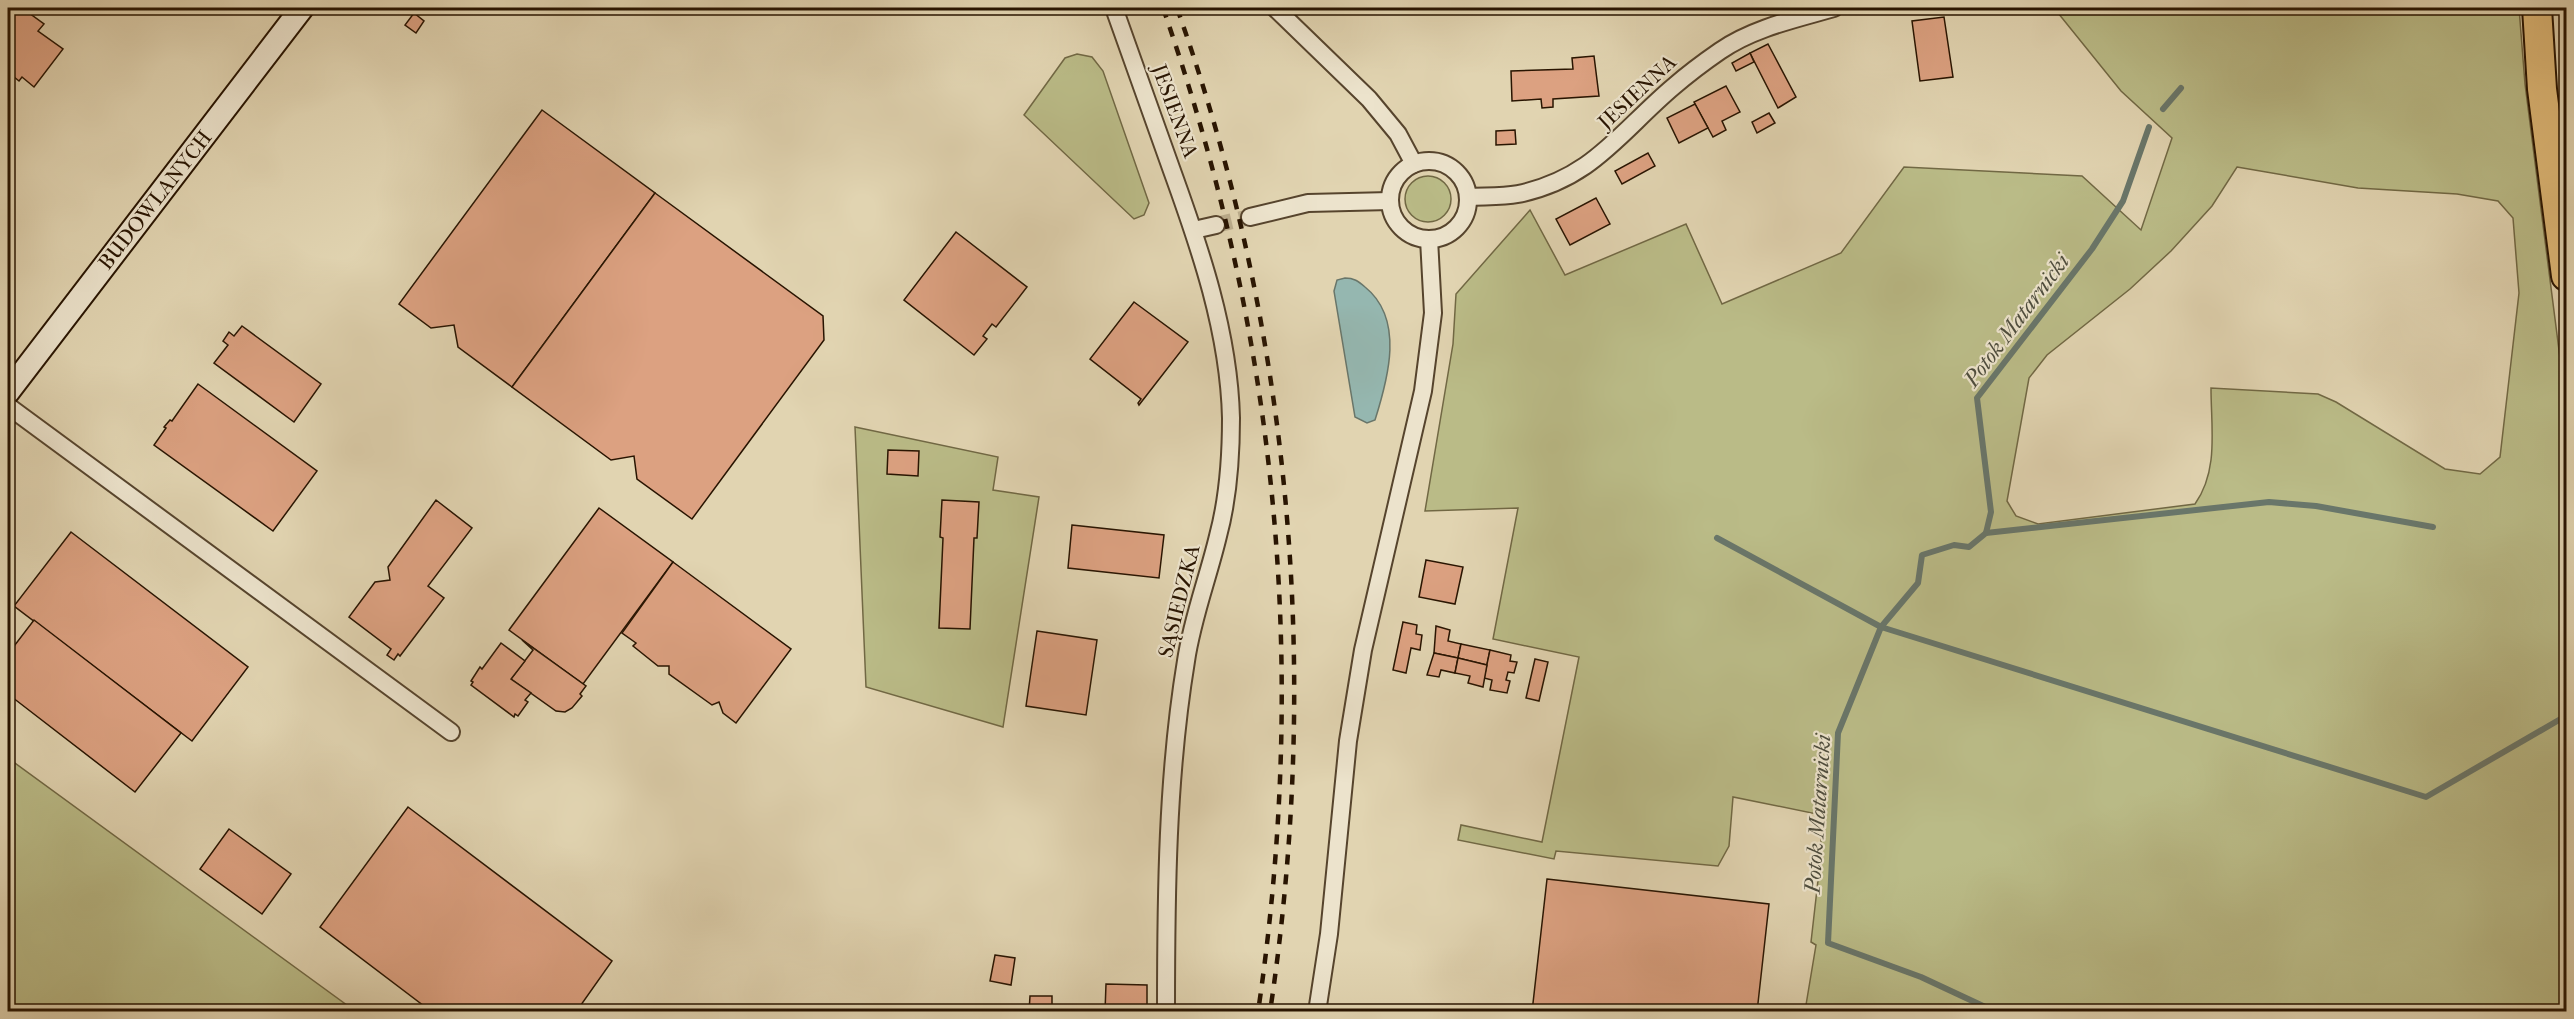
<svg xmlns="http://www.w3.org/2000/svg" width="2574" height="1019" font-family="'IM FELL French Canon',serif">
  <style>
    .green { fill: #babb87; stroke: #716844; stroke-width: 1.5; fill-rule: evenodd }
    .water { fill: #95b7b0; stroke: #69766a; stroke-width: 1.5 }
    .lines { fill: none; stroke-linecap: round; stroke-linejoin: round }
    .stream { stroke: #69766a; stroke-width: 6 }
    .building { fill: #dca181; stroke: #281401; stroke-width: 1.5 }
    .street-tunnel { stroke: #bcae8e; stroke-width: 16; stroke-dasharray: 16 8; stroke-linecap: butt }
    .street-casing { stroke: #56442d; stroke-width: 20 }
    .secondary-casing { stroke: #281401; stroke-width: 26 }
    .highway-casing { stroke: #281401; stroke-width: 32 }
    .street { stroke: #ece3cc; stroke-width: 16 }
    .secondary { stroke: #ece3cc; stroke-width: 22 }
    .highway { stroke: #e0ba78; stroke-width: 28 }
    .rail { stroke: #281401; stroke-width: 4.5; stroke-dasharray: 10 10; stroke-linecap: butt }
    .labels { text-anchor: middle; stroke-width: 4.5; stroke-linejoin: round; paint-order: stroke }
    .street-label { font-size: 21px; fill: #281401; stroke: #ece3cc }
    .water-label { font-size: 22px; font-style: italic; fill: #4e4d3e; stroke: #ece3cc }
  </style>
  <rect width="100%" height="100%" fill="#e1d4b1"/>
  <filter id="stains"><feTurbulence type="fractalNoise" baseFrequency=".00333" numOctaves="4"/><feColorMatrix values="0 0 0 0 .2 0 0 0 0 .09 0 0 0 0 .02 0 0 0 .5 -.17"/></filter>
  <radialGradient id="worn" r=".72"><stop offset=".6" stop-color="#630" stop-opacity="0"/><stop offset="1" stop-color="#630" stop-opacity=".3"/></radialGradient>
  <g class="green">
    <path d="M 2054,8 L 2519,8 L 2525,84 L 2566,405 L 2566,1011 L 1805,1011 L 1816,945 L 1811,942 L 1820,863 L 1822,815 L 1733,797 L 1729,846 L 1718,866 L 1556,851 L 1554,859 L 1458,840 L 1461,825 L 1542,842 L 1579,657 L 1493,639 L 1518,508 L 1425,511 L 1453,344 L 1456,294 L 1530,210 L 1565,275 L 1686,224 L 1722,304 L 1841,253 L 1904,167 L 2082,176 L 2141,230 L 2172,138 L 2121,91 ZM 2237,167 L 2358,188 L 2457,194 L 2498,201 L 2513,218 L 2519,293 L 2500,457 L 2480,474 L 2445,469 L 2336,402 L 2318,394 L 2211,388 C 2211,428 2219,470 2195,504 L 2038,524 L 2016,516 L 2007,501 L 2029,378 L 2047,355 L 2130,289 L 2171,251 L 2212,206 Z"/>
    <path d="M 1077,54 L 1092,57 L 1103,71 L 1149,203 L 1144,215 L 1134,219 L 1024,115 L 1065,58 Z"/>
    <circle cx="1428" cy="199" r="23"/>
    <path d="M 855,427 L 998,457 L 993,490 L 1039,497 L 1003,727 L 866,687 Z"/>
    <path d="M 8,758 L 355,1011 L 8,1011 Z"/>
  </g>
  <path class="water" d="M 1345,278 C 1354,278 1358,281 1365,287 C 1405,319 1388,379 1375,420 L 1367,423 L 1355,417 L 1334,291 L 1337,280 Z"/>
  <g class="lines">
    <g class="stream">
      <path d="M 2163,109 L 2181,88"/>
      <path d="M 1986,533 L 2269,502 L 2316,506 L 2433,527"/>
      <path d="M 1717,538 L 1881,627 L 2426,797 L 2564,717"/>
      <path d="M 1996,1012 L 1921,977 L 1828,943 L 1838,733 L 1881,627 L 1918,583 L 1922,555 L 1954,545 L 1969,547 L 1986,533 L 1991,512 L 1977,398 L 2092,249 L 2123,201 L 2149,127"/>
    </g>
  </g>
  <g class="building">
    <path d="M 8,8 L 22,8 L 44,24 L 38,31 L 63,49 L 34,87 L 22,77 L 19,81 L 8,72 Z"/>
    <path d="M 414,13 L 424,21 L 416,33 L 405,25 Z"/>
    <path d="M 1944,17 L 1953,77 L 1920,81 L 1912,21 Z"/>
    <path d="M 1768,44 L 1796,97 L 1778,108 L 1750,53 Z"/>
    <path d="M 1750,53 L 1754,62 L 1736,71 L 1732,63 Z"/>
    <path d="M 1594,56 L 1599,96 L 1553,99 L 1553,107 L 1542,108 L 1541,99 L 1512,101 L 1511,71 L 1573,69 L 1572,58 Z"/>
    <path d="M 1726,86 L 1740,112 L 1722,121 L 1726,130 L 1713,137 L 1694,102 Z"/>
    <path d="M 1695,104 L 1708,128 L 1679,143 L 1667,118 Z"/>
    <path d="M 542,110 L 655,193 L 512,387 L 458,347 L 454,325 L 431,328 L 399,304 Z"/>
    <path d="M 1769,113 L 1775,123 L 1757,133 L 1752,122 Z"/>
    <path d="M 1515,130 L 1516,144 L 1496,145 L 1496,131 Z"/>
    <path d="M 1648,153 L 1655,166 L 1622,184 L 1615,171 Z"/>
    <path d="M 655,193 L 823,316 L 824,340 L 692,519 L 637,479 L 634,456 L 611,460 L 512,387 Z"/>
    <path d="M 1596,198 L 1610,224 L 1570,245 L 1556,219 Z"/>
    <path d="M 956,232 L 1027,287 L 996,327 L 992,324 L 983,336 L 987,339 L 974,355 L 904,300 Z"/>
    <path d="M 1134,302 L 1188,342 L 1139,405 L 1138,403 L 1141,399 L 1090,359 Z"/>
    <path d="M 242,326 L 321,384 L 294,422 L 214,363 L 228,345 L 223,341 L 229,332 L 234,336 Z"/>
    <path d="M 198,384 L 317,471 L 273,531 L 154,445 L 166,428 L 164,427 L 170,420 L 172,421 Z"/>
    <path d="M 888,450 L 919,451 L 918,476 L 887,474 Z"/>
    <path d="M 436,500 L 472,528 L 428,586 L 444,598 L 400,656 L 398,654 L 394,660 L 387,655 L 391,649 L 349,617 L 375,582 L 390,580 L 388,567 Z"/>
    <path d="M 942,500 L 979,502 L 977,538 L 974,538 L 970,629 L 939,628 L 943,538 L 940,537 Z"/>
    <path d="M 599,508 L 673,562 L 583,684 L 509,630 Z"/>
    <path d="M 1072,525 L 1164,535 L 1159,578 L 1068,568 Z"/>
    <path d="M 71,532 L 248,667 L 192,741 L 14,606 Z"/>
    <path d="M 1426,560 L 1463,567 L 1455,604 L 1419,597 Z"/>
    <path d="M 673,562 L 791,649 L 736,723 L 723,713 L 719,702 L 712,705 L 669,674 L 669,666 L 658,666 L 633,646 L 636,643 L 622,633 Z"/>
    <path d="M 34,620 L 181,733 L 135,792 L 8,694 L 8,654 Z"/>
    <path d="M 1403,622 L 1417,625 L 1416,634 L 1422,635 L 1420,650 L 1411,648 L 1406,673 L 1393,670 Z"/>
    <path d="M 1436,626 L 1450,630 L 1448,641 L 1461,644 L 1458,658 L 1434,653 Z"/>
    <path d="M 1037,631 L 1097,640 L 1086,715 L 1026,706 Z"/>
    <path d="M 522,640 L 586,686 L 580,694 L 582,696 L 572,708 L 565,712 L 556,711 L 511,679 L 533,650 Z"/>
    <path d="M 501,643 L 525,661 L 511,679 L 531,693 L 525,700 L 528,702 L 518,716 L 515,714 L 514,717 L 471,685 L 473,682 L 471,681 L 480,667 L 482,669 Z"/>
    <path d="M 1461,644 L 1490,650 L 1487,665 L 1458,658 Z"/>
    <path d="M 1490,650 L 1511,655 L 1510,661 L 1517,662 L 1514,673 L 1508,672 L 1506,680 L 1510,681 L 1507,693 L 1490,690 L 1492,680 L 1484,678 Z"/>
    <path d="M 1434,653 L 1458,658 L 1455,673 L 1441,670 L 1439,677 L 1427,675 Z"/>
    <path d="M 1458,658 L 1487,665 L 1483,687 L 1468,683 L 1470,676 L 1455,673 Z"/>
    <path d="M 1535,659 L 1548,662 L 1539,701 L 1526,698 Z"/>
    <path d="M 408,807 L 612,961 L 576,1012 L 432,1012 L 320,927 Z"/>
    <path d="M 229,829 L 291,874 L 262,914 L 200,869 Z"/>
    <path d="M 1547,879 L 1769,904 L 1757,1012 L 1532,1012 Z"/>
    <path d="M 995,955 L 1015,958 L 1011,985 L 990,981 Z"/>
    <path d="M 1106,984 L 1147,985 L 1147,1012 L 1105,1012 Z"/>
    <path d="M 1030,996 L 1052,996 L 1052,1012 L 1029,1012 Z"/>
  </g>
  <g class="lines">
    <path class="street-tunnel" d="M 1216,225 L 1250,217"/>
    <g class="street-casing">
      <g id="street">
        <path d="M 1114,8 C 1133,61 1152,115 1171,168 C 1200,248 1229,332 1231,418 C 1231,456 1228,499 1218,536 C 1208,578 1192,619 1186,661 C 1167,776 1166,895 1166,1012"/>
        <path d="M 1275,8 L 1369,99 L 1398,134 L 1414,164"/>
        <circle cx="1429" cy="200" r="39"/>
        <path d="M 1468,197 C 1485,196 1502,197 1518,194 C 1592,179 1620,132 1673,87 C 1688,74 1704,62 1720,51 C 1753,28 1796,19 1834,8"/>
        <path d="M 1250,217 L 1308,203 L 1390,201"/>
        <path d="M 1194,230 L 1216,225"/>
        <path d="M 8,406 L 451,732"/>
        <path d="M 1317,1012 L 1329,934 L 1348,741 L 1363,650 L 1423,391 L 1433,313 L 1429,239"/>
      </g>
    </g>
    <g class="secondary-casing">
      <path id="secondary" d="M 8,392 L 302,8"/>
    </g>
    <g class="highway-casing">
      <path id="highway" d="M 2537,8 L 2542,89 L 2566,276"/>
    </g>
    <use href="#street" class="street"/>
    <use href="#secondary" class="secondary"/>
    <use href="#highway" class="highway"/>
    <g class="rail">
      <path d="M 1163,8 C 1278,338 1309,665 1258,1012"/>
      <path d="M 1177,8 C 1292,332 1321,672 1270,1012"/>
    </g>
  </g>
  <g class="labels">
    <g class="street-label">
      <text transform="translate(1637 92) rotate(-43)" y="7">JESIENNA</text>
      <text transform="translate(1175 111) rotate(70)" y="7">JESIENNA</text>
      <text transform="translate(155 200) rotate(-52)" y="7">BUDOWLANYCH</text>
      <text transform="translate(1179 601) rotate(-76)" y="7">SĄSIEDZKA</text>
    </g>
    <g class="water-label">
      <text transform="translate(2016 320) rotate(-53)" y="8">Potok Matarnicki</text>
      <text transform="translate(1817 814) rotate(-86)" y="8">Potok Matarnicki</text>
    </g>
  </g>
  <rect width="2574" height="1019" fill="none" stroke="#e1d4b1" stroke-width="30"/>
  <rect x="9" y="9" width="2556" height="1001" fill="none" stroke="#281401" stroke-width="3"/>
  <rect x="15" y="15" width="2544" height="989" fill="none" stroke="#281401" stroke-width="1.5"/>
  <rect width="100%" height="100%" filter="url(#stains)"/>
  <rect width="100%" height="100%" fill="url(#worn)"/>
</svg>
